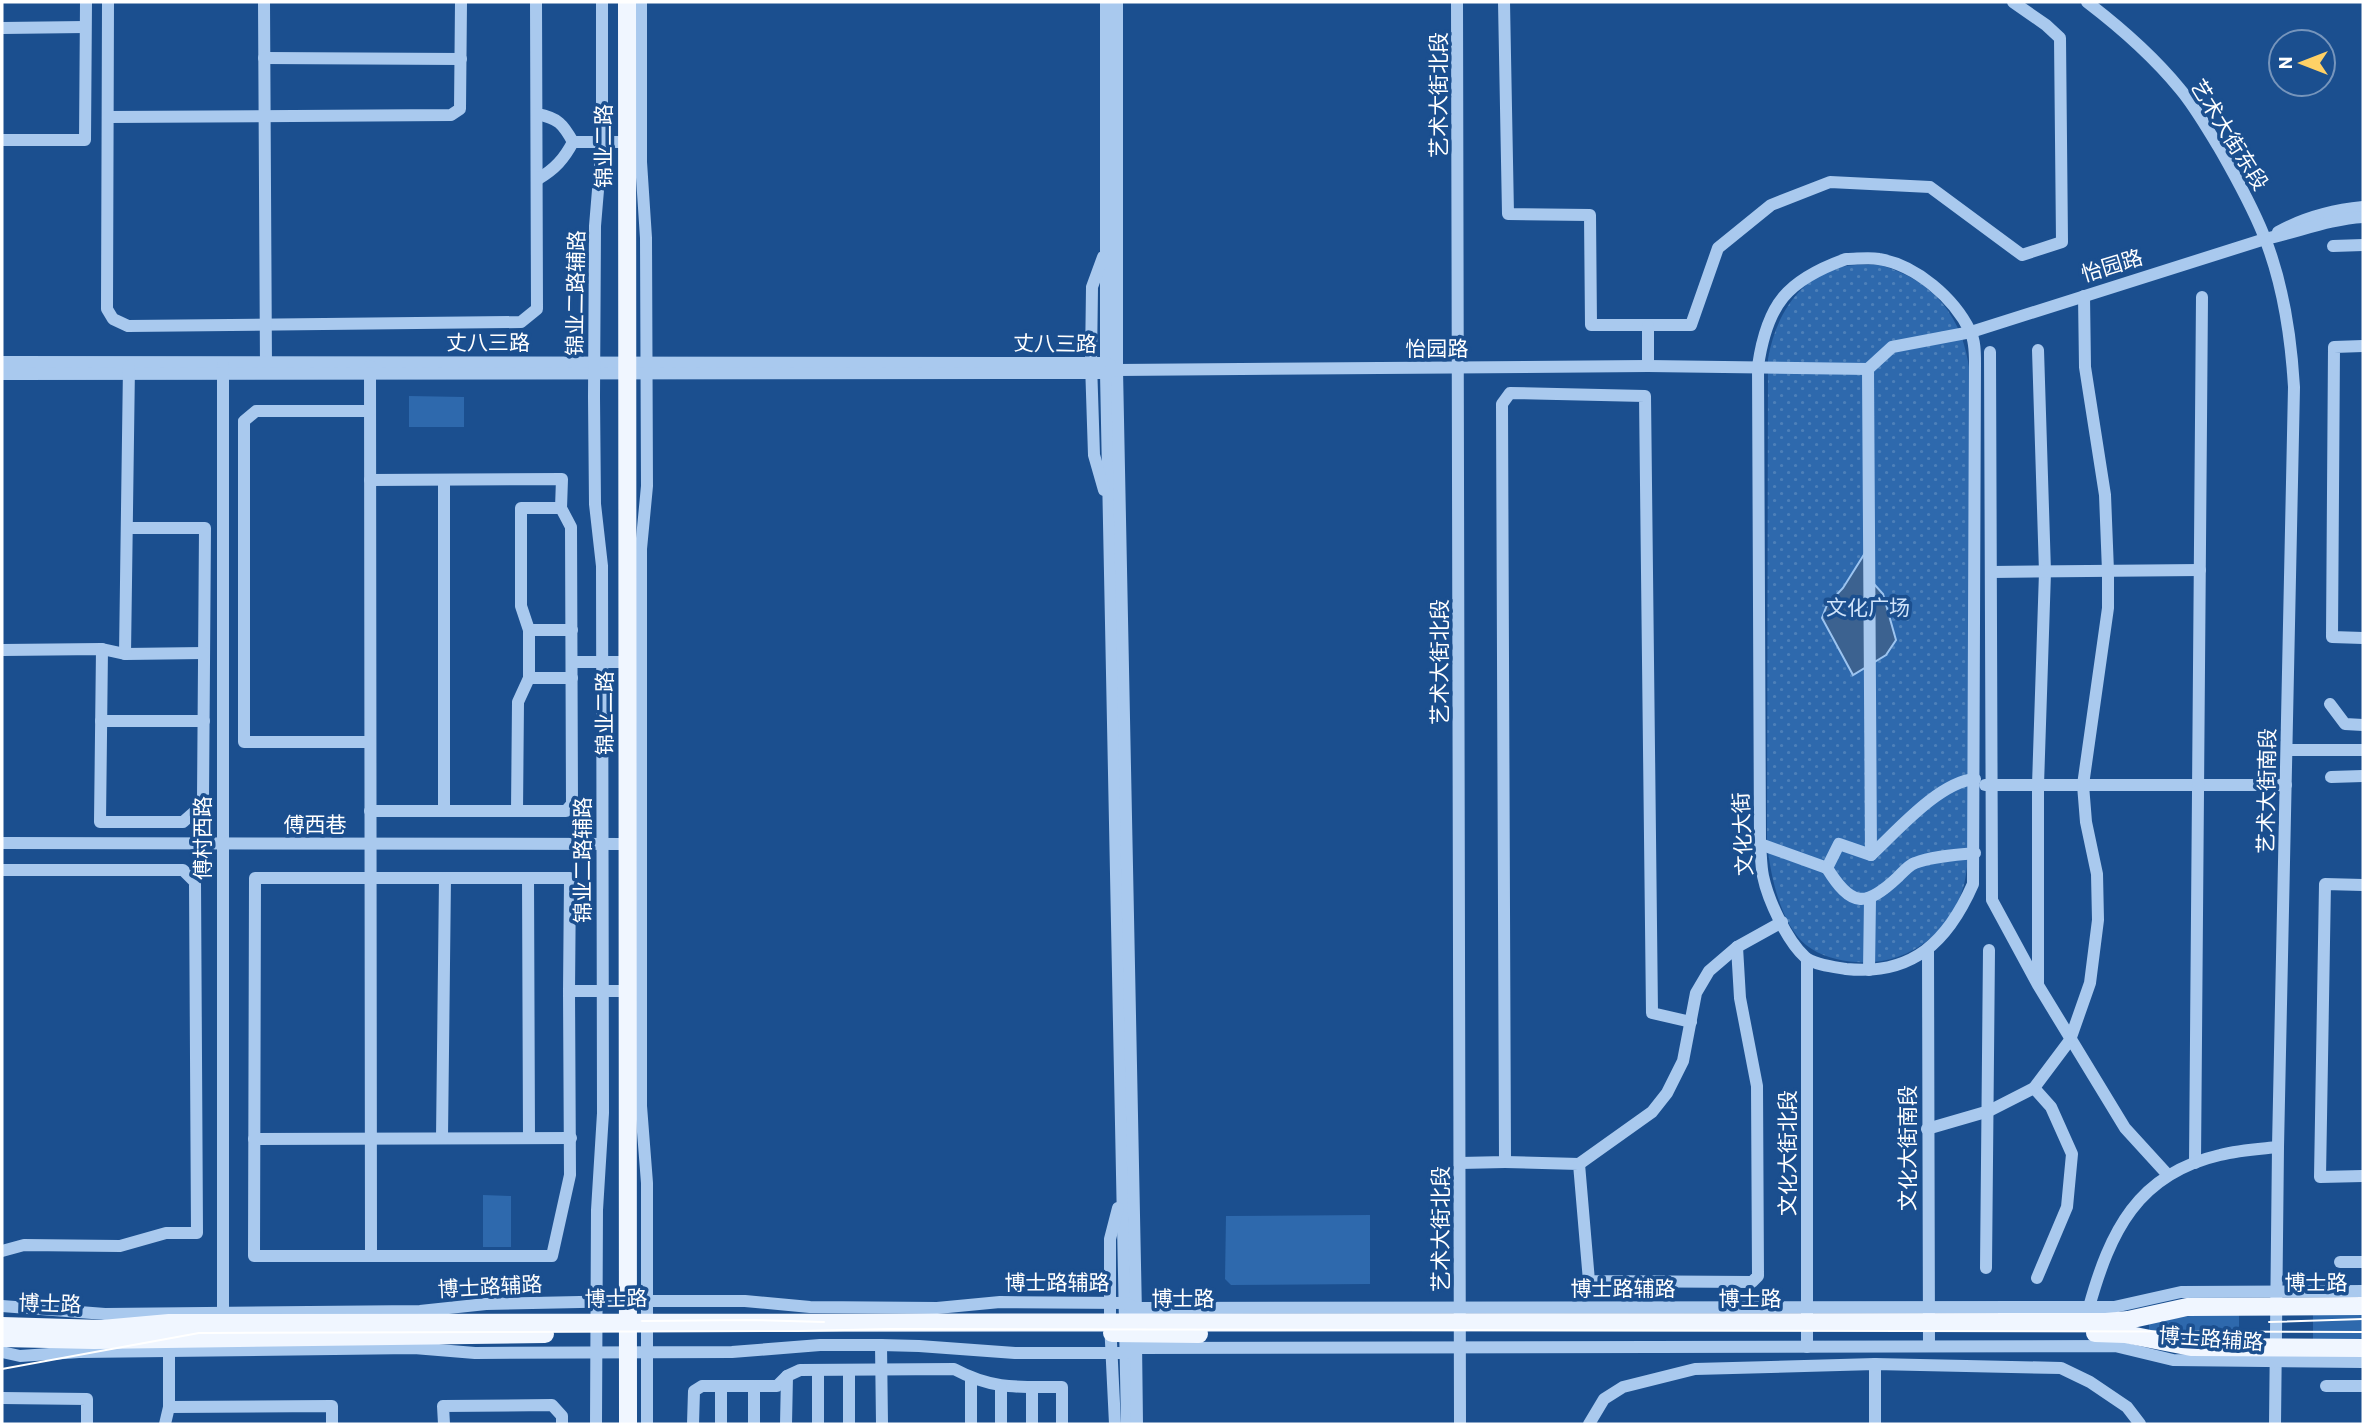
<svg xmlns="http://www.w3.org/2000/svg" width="2365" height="1426" font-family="Barlow,'Noto Sans SC',sans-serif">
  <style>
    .grass { fill: #2e69ad }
    .park { fill: url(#park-dots) }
    .water { fill: #3c6290; stroke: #9cc4f0; stroke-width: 2 }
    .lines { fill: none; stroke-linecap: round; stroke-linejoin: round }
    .minor { stroke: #a9c9ee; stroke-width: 12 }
    .major { stroke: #f0f6ff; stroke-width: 18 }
    .tram { stroke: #fff; stroke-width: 2 }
    .labels { text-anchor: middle; stroke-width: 7; stroke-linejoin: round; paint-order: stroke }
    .street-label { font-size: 21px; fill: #fff; stroke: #1b4f8f }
    .park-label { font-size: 21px; fill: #cfe3fa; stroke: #1b4f8f }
  </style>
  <defs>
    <pattern id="park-dots" width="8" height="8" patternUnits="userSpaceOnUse" patternTransform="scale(1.75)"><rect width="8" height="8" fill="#2e69ad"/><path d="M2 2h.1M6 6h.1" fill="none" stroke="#4d80b9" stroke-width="1.8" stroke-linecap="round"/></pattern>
  </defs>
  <rect width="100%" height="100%" fill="#1b4f8f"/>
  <g class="grass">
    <path d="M 409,396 L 464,397 L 464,427 L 409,427 Z"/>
    <path d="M 483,1195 L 511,1196 L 511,1247 L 483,1247 Z"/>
    <path d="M 1370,1215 L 1370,1284 L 1231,1285 L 1225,1279 L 1226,1216 Z"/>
    <path d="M 2239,1314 L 2239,1340 L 2196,1339 L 2149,1334 L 2149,1322 L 2197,1315 Z"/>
    <rect x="2313" y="1315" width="50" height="25"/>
  </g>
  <path class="park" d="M 1880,265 C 1935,281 1963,317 1970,373 L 1968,858 C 1967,867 1966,876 1964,885 C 1950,934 1907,966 1856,962 C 1839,961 1820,956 1806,945 C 1780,923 1770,874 1767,842 L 1768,359 C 1775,318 1798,277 1842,267 C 1854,264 1867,265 1880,265 Z"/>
  <path class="water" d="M 1865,553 L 1874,584 L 1883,594 L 1896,640 L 1886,655 L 1853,675 L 1822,618 L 1827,605 L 1843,588 Z"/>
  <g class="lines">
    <g class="minor">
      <path d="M 108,2 L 107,309 L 113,319 L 128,326 L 521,322 L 537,309 L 536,2"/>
      <path d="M 264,2 L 266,369"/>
      <path d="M 641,2 L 641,162 L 646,238 L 647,486 L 641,549 L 641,1106 L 647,1183 L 647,1424"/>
      <path d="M 1106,2 L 1106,373 L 1127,1424"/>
      <path d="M 1117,2 L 1117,370 L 1136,1314"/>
      <path d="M 1457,2 L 1460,1424"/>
      <path d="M 1504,2 L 1508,214 L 1590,215 L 1591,325 L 1691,325 L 1718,248 L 1771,205 L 1830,182 L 1930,187 L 2022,255 L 2062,242 L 2060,38 L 2046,25 L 2013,2"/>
      <path d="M 2087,2 C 2121,28 2153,56 2180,89 C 2196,108 2208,130 2221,151 C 2237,179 2252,206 2264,236 C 2283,283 2291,337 2294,387 L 2278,1147 L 2275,1424"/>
      <path d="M 2,28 L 85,27"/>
      <path d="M 264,58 L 461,59"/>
      <path d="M 537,114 C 558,118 563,124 573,142"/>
      <path d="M 108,117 L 451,115 L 460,109 L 461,2"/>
      <path d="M 2,140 L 85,140 L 86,2"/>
      <path d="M 573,142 L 627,142"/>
      <path d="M 538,179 C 555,169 564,159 573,142"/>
      <path d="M 2278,232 C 2305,217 2333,210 2363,207"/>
      <path d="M 2333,246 L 2363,245"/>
      <path d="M 1103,257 L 1092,287 L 1091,363 L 1094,455 L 1104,490"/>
      <path d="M 1846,259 C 1857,259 1869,257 1879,259 C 1916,265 1954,298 1970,331 C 1975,340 1975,353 1975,363 L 1973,884 C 1948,941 1913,976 1846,969 C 1834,967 1814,965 1805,957 C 1787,941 1768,900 1763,876 C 1761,866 1761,855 1760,844 L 1758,366 C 1767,304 1787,280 1846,259 Z"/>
      <path d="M 2363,346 L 2334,347 L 2332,637 L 2363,638"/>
      <path d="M 2038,350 L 2045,572 L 2038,785 L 2038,983"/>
      <path d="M 1990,352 L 1992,900 L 2038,985 L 2125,1128 L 2167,1174"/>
      <path d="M 2,362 L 1106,363 L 1111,366"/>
      <path d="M 223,365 L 223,1313"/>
      <path d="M 370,366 L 371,1255"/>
      <path d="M 1648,366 L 1648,326"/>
      <path d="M 1868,369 L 1871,855"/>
      <path d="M 2,374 L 1106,373 L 1117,370 L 1648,366 L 1868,369 L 1892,347 L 1971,332 L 2265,239 C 2298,232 2330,219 2363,217"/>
      <path d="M 370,411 L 256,411 L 244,421 L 244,742 L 370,742"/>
      <path d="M 370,480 L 562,479 L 561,508 L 571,527 L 572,804 L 566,811 L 370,811"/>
      <path d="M 1991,572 L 2200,570"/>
      <path d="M 529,630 L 572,630"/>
      <path d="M 102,649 L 100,822 L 183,822 L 200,807 L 203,799 L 205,528 L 128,528"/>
      <path d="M 2,650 L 102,649 L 125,654 L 204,653"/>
      <path d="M 125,654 L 129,366"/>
      <path d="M 573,662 L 627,662"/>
      <path d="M 529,678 L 572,678"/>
      <path d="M 2330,704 L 2345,724 L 2363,725"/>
      <path d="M 101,721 L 204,721"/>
      <path d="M 2287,750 L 2363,750"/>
      <path d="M 2331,777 L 2363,776"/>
      <path d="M 1985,785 L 2286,785"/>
      <path d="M 444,811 L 444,480"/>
      <path d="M 517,811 L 518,702 L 529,678 L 529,630 L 521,606 L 521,508 L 561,508"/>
      <path d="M 2,843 L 627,844"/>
      <path d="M 1760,844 L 1827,868 L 1839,844 L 1871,855 C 1897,831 1939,782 1975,779"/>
      <path d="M 1827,868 C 1851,907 1865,908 1898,877 C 1903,872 1909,865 1915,863 C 1933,856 1956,855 1975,853"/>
      <path d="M 2,870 L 183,870 L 195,882 L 197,1233 L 166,1233 L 120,1246 L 24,1245 L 2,1251"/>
      <path d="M 528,878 L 529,1138"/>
      <path d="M 2363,885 L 2325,884 L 2320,1177 L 2363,1176"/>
      <path d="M 1928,950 L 1929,1346"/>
      <path d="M 1869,970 L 1870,899"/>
      <path d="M 569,991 L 570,878 L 255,878 L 254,1256 L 552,1256 L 570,1175 L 569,991 L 627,991"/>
      <path d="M 2034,1088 L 2051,1107 L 2072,1154 L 2067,1207 L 2037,1278"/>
      <path d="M 1927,1129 L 1989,1111 L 2034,1088 L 2070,1040 L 2090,983 L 2098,920 L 2097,874 L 2086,822 L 2083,785 L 2108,608 L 2108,571 L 2105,495 L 2085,367 L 2084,296"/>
      <path d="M 442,1138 L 445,878"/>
      <path d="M 254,1139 L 571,1138"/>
      <path d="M 1505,1162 L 1579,1164 L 1589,1281 L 1752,1282 L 1758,1276 L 1757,1086 L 1740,998 L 1737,947"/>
      <path d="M 1460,1163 L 1505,1162 L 1502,404 L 1510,393 L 1645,396 L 1652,1013 L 1691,1022"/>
      <path d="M 2195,1163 L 2202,297"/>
      <path d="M 1579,1164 L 1652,1112 L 1667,1093 L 1683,1061 L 1696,993 L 1709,971 L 1737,947 L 1782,922"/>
      <path d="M 2340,1262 L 2363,1262"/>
      <path d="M 1986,1268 L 1989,950"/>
      <path d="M 2,1306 L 105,1314 L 420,1311 L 486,1304 L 628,1301 L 745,1301 L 810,1307 L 937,1308 L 1000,1302 L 1125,1303 L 1136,1308 L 2114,1307 L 2181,1292 L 2363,1291"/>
      <path d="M 2089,1307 C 2110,1232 2137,1174 2220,1155 C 2239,1150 2259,1149 2278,1147"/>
      <path d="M 1136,1342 L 1137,1424"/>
      <path d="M 881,1345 L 882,1424"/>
      <path d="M 1807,1347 L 1807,959"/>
      <path d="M 2,1352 L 20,1356 L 79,1352 L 414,1348 L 475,1353 L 732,1352 L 820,1345 L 881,1345 L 919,1346 L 1015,1353 L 1126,1353 L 1136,1348 L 2115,1346 L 2173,1360 L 2363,1362"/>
      <path d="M 1875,1364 L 1875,1424"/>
      <path d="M 849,1370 L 849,1424"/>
      <path d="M 971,1378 L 971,1424"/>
      <path d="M 721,1386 L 721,1424"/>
      <path d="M 754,1386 L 777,1386 L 787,1376 L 800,1370 L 954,1369 C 993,1390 1020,1387 1062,1387 L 1062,1424"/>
      <path d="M 2326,1386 L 2363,1386"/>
      <path d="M 2,1398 L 87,1399 L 87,1424"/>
      <path d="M 169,1407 L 332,1406 L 332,1424"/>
      <path d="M 165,1424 L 169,1407 L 169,1342"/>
      <path d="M 444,1424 L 443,1406 L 552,1405 L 562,1416 L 562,1424"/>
      <path d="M 596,1424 L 597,1210 L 603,1113 L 602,566 L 595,504 L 594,397 L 595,226 L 602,142 L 602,2"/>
      <path d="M 693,1424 L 694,1391 L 702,1386 L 754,1386 L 754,1424"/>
      <path d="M 786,1424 L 787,1376"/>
      <path d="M 818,1424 L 818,1370"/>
      <path d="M 1001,1424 L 1001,1387"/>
      <path d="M 1032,1424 L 1032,1387"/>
      <path d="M 1115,1424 L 1110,1322 L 1110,1239 L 1118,1208"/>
      <path d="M 1589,1424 L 1604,1399 L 1623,1387 L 1695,1369 L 1875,1364 L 2061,1368 L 2090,1382 L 2127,1407 L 2140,1424"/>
    </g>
    <g class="major">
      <path d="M 627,2 L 628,1424"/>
      <path d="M 2,1326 L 102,1329 L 169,1323 L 2106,1322 L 2128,1320 L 2187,1307 L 2363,1306"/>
      <path d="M 1112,1333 L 1199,1334"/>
      <path d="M 2095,1333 L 2125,1334 L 2191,1347 L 2363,1348"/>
      <path d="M 2,1338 L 94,1340 L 545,1334"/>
    </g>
    <g class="tram">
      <path d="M 642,1321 L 752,1320 L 824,1322"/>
      <path d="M 2269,1322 L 2363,1319"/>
      <path d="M 2,1369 L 199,1333 L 798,1331 L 892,1329 L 2363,1332"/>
    </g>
  </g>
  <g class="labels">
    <g class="street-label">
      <text transform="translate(1439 95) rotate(-90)" y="7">艺术大街北段</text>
      <text transform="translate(2229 135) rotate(58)" y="7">艺术大街东段</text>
      <text transform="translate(604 146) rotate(-90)" y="7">锦业二路</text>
      <text transform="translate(2112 266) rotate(-17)" y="7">怡园路</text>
      <text transform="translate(576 293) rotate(-89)" y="7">锦业二路辅路</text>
      <text x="488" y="350">丈八三路</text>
      <text transform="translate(1055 344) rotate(1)" y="7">丈八三路</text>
      <text x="1437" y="356">怡园路</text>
      <text transform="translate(1440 662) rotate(-90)" y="7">艺术大街北段</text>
      <text transform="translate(605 713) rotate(-90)" y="7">锦业二路</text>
      <text transform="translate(2267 791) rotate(-89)" y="7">艺术大街南段</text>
      <text x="315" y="832">傅西巷</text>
      <text transform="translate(1743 834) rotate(-93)" y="7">文化大街</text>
      <text transform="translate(203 838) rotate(-90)" y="7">傅村西路</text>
      <text transform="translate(583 860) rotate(-90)" y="7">锦业二路辅路</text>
      <text transform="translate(1908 1148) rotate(-90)" y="7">文化大街南段</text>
      <text transform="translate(1788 1153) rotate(-90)" y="7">文化大街北段</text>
      <text transform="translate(1441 1229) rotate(-90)" y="7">艺术大街北段</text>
      <text x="1057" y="1290">博士路辅路</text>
      <text x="2316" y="1290">博士路</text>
      <text transform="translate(490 1287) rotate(-3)" y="7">博士路辅路</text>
      <text x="1623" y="1296">博士路辅路</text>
      <text transform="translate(616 1299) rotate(-1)" y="7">博士路</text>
      <text x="1183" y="1306">博士路</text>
      <text x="1750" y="1306">博士路</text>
      <text transform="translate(50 1304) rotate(2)" y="7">博士路</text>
      <text transform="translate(2211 1339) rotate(4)" y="7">博士路辅路</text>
    </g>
    <g class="park-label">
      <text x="1868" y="615">文化广场</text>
    </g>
  </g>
  <rect width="2365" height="1426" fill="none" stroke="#ffffff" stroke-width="7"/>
  <g transform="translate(2302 63) rotate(270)"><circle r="33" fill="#1b4f8f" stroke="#7695bc" stroke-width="2"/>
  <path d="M0-5L12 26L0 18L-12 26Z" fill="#ffd166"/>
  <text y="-10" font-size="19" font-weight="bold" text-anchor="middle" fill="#ffffff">N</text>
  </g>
</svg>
